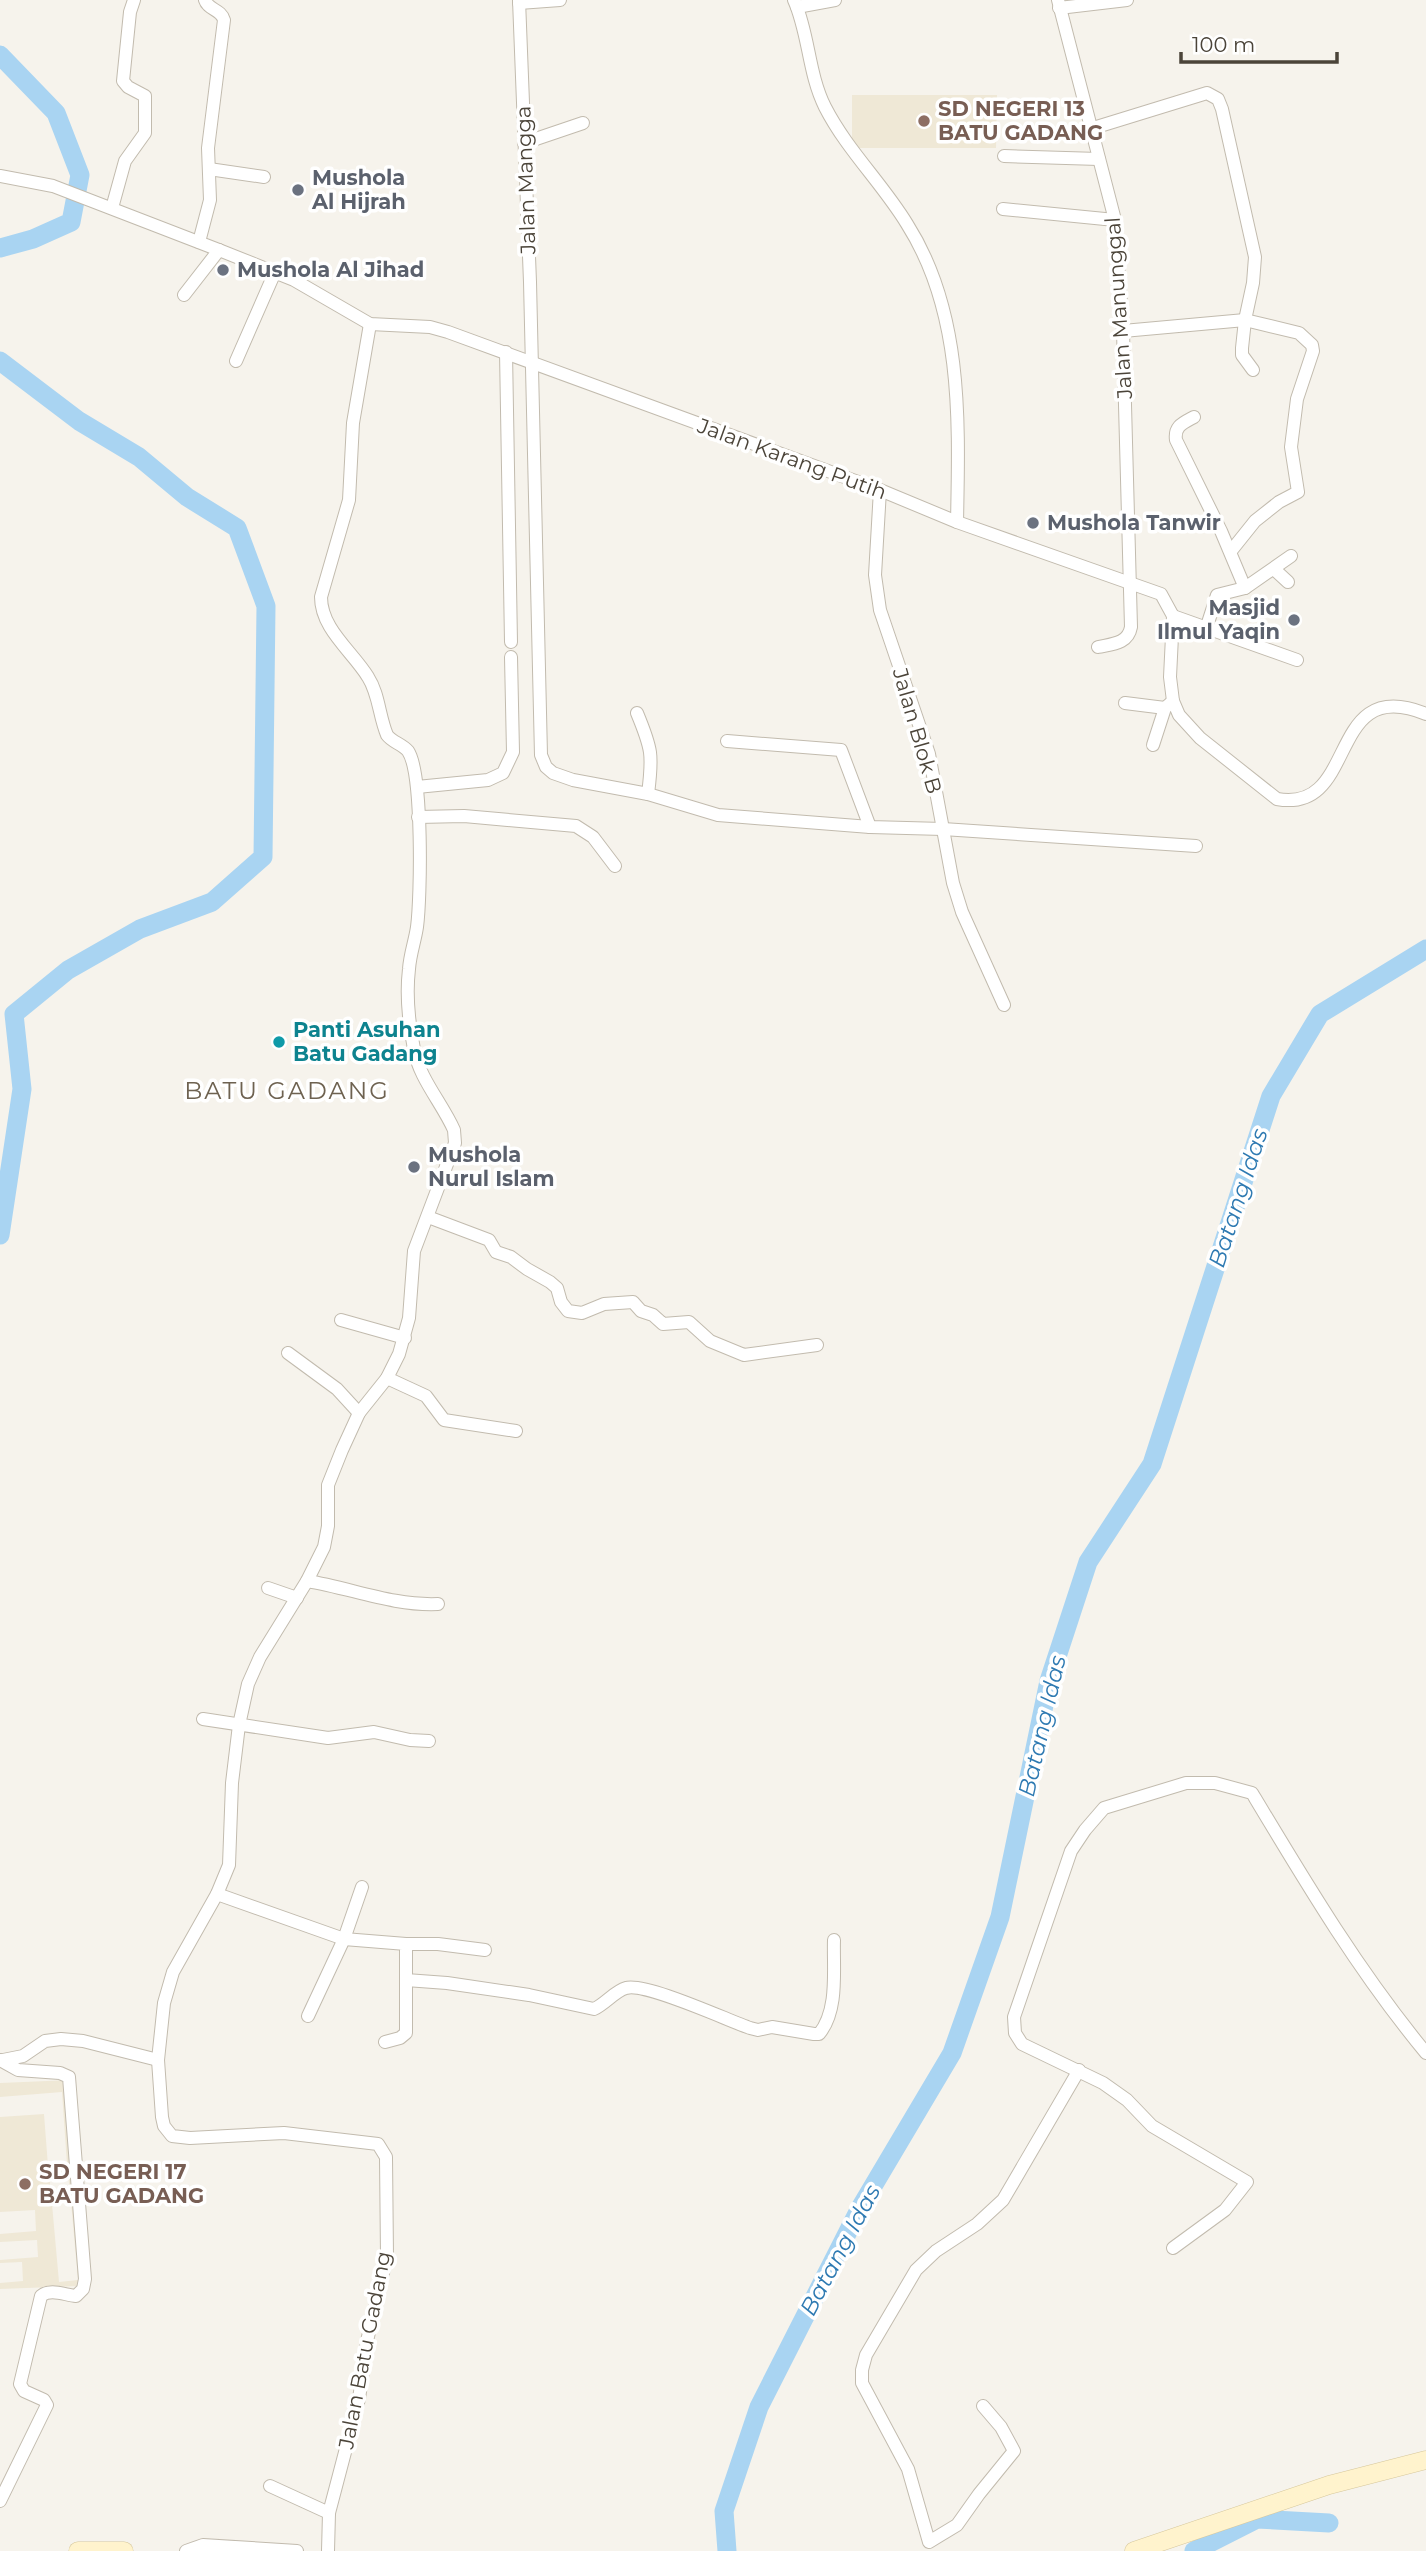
<svg xmlns="http://www.w3.org/2000/svg" width="1426" height="2551" font-family="Montserrat,sans-serif">
  <style>
    .education { fill: #efe8d6; fill-rule: evenodd }
    .lines { fill: none; stroke-linecap: round; stroke-linejoin: round }
    .river { stroke: #a9d4f2; stroke-width: 19 }
    .street-casing { stroke: #c2bbae; stroke-width: 14 }
    .secondary-casing { stroke: #d6c79b; stroke-width: 19 }
    .street { stroke: #fff; stroke-width: 12 }
    .secondary { stroke: #fff3cd; stroke-width: 18 }
    .education-dot { fill: #8d6e63; stroke: #fff; stroke-width: 2.5 }
    .worship-dot { fill: #6b7280; stroke: #fff; stroke-width: 2.5 }
    .culture-dot { fill: #0f9aa8; stroke: #fff; stroke-width: 2.5 }
    .labels { text-anchor: middle; stroke-width: 7; stroke-linejoin: round; paint-order: stroke }
    .education-label { font-size: 21px; font-weight: bold; fill: #785e54; stroke: #fff; text-anchor: start }
    .worship-label { font-size: 21px; font-weight: bold; fill: #5b616d; stroke: #fff; text-anchor: start }
    .street-label { font-size: 21px; fill: #4b4439; stroke: #fff }
    .culture-label { font-size: 21px; font-weight: bold; fill: #0d838f; stroke: #fff; text-anchor: start }
    .water-label { font-size: 23px; font-style: italic; fill: #2e7ab2; stroke: #fff }
    .quarter-label { font-size: 24px; letter-spacing: 2px; fill: #6e6250; stroke: #fff }
  </style>
  <rect width="100%" height="100%" fill="#f6f3ec"/>
  <g class="education">
    <path d="M 852,95 L 997,95 L 996,148 L 852,148 Z"/>
    <path d="M 71,2080 L 79,2286 L 0,2289 L 0,2283 L 23,2281 L 22,2262 L 0,2263 L 0,2260 L 38,2257 L 37,2240 L 0,2242 L 0,2234 L 36,2231 L 35,2210 L 0,2212 L 0,2117 L 44,2114 L 48,2166 L 67,2164 L 62,2092 L 0,2097 L 0,2083 ZM 68,2167 L 70,2200 L 51,2201 L 49,2168 ZM 71,2202 L 78,2280 L 59,2282 L 52,2204 Z"/>
  </g>
  <g class="lines">
    <g class="river">
      <path d="M 0,55 L 56,113 L 80,175 L 71,222 L 33,239 L 0,248"/>
      <path d="M 0,361 L 79,421 L 139,457 L 187,497 L 237,528 L 266,606 L 263,857 L 212,902 L 140,929 L 68,970 L 14,1014 L 22,1089 L 0,1235"/>
      <path d="M 727,2551 L 724,2511 L 759,2407 L 860,2208 L 952,2053 L 1000,1917 L 1049,1681 L 1088,1562 L 1152,1464 L 1271,1096 L 1320,1014 L 1426,949"/>
      <path d="M 1194,2551 L 1257,2519 L 1329,2523"/>
    </g>
    <g class="street-casing">
      <g id="street">
        <path d="M 519,0 L 530,282 L 541,755 L 546,767 L 553,773 L 573,780 L 648,794 L 718,815 L 870,827 L 943,829 L 1196,846"/>
        <path d="M 794,0 C 809,33 808,73 825,107 C 847,150 882,183 907,224 C 963,312 959,421 957,522"/>
        <path d="M 1058,0 L 1115,220 L 1123,331 L 1131,627 C 1128,644 1112,644 1098,647"/>
        <path d="M 519,3 L 560,0"/>
        <path d="M 797,7 L 835,0"/>
        <path d="M 1059,8 L 1127,0"/>
        <path d="M 1090,129 L 1207,93 L 1218,99 L 1222,109 L 1255,257 L 1253,283 L 1245,320 L 1242,348 L 1242,355 L 1253,370"/>
        <path d="M 524,143 L 583,123"/>
        <path d="M 1004,156 L 1099,159"/>
        <path d="M 209,169 L 264,177"/>
        <path d="M 0,176 L 53,186 L 219,250 L 294,280 L 370,324 L 430,327 L 448,332 L 880,490 L 957,522 L 1161,594 L 1173,616 L 1170,677 L 1173,701 L 1179,715 L 1200,738 L 1277,799 C 1360,814 1325,673 1426,714"/>
        <path d="M 112,208 L 125,161 L 145,133 L 145,96 L 128,87 L 123,81 L 130,12 L 134,0"/>
        <path d="M 1003,209 L 1115,220"/>
        <path d="M 199,242 L 210,200 L 208,148 L 224,20 C 221,9 208,10 205,0"/>
        <path d="M 184,295 L 219,250"/>
        <path d="M 1123,331 L 1245,320 L 1299,333 L 1312,345 L 1313,351 L 1297,399 L 1291,447 L 1298,492 L 1279,502 L 1255,521 L 1231,551"/>
        <path d="M 506,352 L 511,642"/>
        <path d="M 236,361 L 275,272"/>
        <path d="M 1194,417 C 1183,423 1174,426 1176,440 L 1221,531 L 1245,588 L 1217,595 L 1206,629"/>
        <path d="M 880,490 L 875,575 L 880,610 L 929,754 L 953,883 L 962,912 L 1004,1005"/>
        <path d="M 1275,570 L 1288,582"/>
        <path d="M 1245,588 L 1291,556"/>
        <path d="M 1173,616 L 1297,660"/>
        <path d="M 1125,703 L 1165,708"/>
        <path d="M 637,713 C 652,749 653,755 648,794"/>
        <path d="M 727,741 L 841,750 L 870,827"/>
        <path d="M 1153,745 L 1165,708 L 1173,701"/>
        <path d="M 417,787 L 488,780 L 503,773 L 513,752 L 511,657"/>
        <path d="M 418,817 L 464,816 L 576,826 L 593,837 L 615,866"/>
        <path d="M 428,1217 L 489,1240 L 496,1252 L 511,1257 L 527,1269 L 550,1282 L 557,1288 L 561,1302 L 568,1311 L 582,1313 L 604,1304 L 633,1302 L 641,1311 L 653,1315 L 663,1324 L 689,1322 L 710,1341 L 744,1355 L 817,1345"/>
        <path d="M 341,1320 L 405,1338"/>
        <path d="M 288,1353 L 337,1389 L 359,1413"/>
        <path d="M 387,1378 L 426,1396 L 444,1420 L 516,1431"/>
        <path d="M 307,1581 C 351,1588 393,1606 438,1604"/>
        <path d="M 268,1588 L 297,1598"/>
        <path d="M 203,1719 L 328,1738 L 374,1732 L 410,1740 L 429,1741"/>
        <path d="M 217,1894 L 344,1939 L 406,1944 L 406,1980 L 447,1983 L 529,1995 L 594,2009 C 605,2004 615,1991 626,1988 C 645,1982 727,2020 750,2028 L 758,2030 L 772,2027 L 814,2034 L 819,2034 C 839,2010 833,1969 834,1940"/>
        <path d="M 406,1944 L 438,1944 L 485,1950"/>
        <path d="M 308,2016 L 344,1939 L 362,1887"/>
        <path d="M 385,2042 L 400,2038 L 406,2033 L 406,1980"/>
        <path d="M 0,2060 L 18,2070 L 60,2073 L 69,2077 L 85,2279 L 83,2289 L 76,2296 C 65,2295 50,2288 41,2296 L 20,2384 L 24,2391 L 44,2400 L 47,2405 L 0,2501"/>
        <path d="M 3,2060 L 23,2056 L 45,2041 L 61,2039 L 83,2041 L 158,2060"/>
        <path d="M 1173,2248 L 1225,2210 L 1247,2182 L 1152,2126 L 1127,2100 L 1103,2083 L 1022,2044 L 1015,2033 L 1014,2017 L 1071,1851 L 1085,1830 L 1104,1808 L 1186,1783 L 1215,1783 L 1252,1793 C 1306,1883 1359,1972 1426,2053"/>
        <path d="M 983,2406 L 1001,2427 L 1014,2451 L 979,2494 L 957,2525 L 929,2542 L 908,2469 L 862,2383 L 862,2370 L 866,2355 L 916,2270 L 936,2251 L 977,2224 L 1003,2200 L 1079,2070"/>
        <path d="M 270,2486 L 329,2513"/>
        <path d="M 186,2551 L 203,2545 L 297,2551"/>
        <path d="M 328,2551 L 329,2513 L 359,2399 L 367,2341 L 387,2256 L 386,2157 L 378,2144 L 284,2133 L 190,2138 L 172,2136 L 164,2126 L 162,2117 L 158,2060 L 164,2003 L 173,1972 L 217,1894 L 229,1865 L 232,1783 L 239,1725 L 248,1684 L 260,1657 L 307,1581 L 324,1547 L 328,1526 L 328,1485 L 342,1450 L 359,1413 L 387,1378 L 399,1354 L 409,1318 L 414,1251 L 455,1143 L 454,1130 C 442,1103 419,1078 414,1049 C 409,1024 406,994 409,969 C 410,954 415,941 417,927 C 421,897 423,773 408,751 C 402,744 392,742 387,735 C 379,716 379,694 368,677 C 352,651 321,629 321,597 L 349,500 L 353,423 L 370,324"/>
      </g>
    </g>
    <g class="secondary-casing">
      <g id="secondary">
        <path d="M 78,2551 L 124,2551"/>
        <path d="M 1134,2551 L 1329,2485 L 1426,2460"/>
      </g>
    </g>
    <use href="#street" class="street"/>
    <use href="#secondary" class="secondary"/>
  </g>
  <g class="education-dot">
    <circle cx="924" cy="121" r="7"/>
    <circle cx="25" cy="2184" r="7"/>
  </g>
  <g class="worship-dot">
    <circle cx="298" cy="190" r="7"/>
    <circle cx="223" cy="270" r="7"/>
    <circle cx="1033" cy="523" r="7"/>
    <circle cx="1294" cy="620" r="7"/>
    <circle cx="414" cy="1167" r="7"/>
  </g>
  <circle class="culture-dot" cx="279" cy="1042" r="7"/>
  <g class="labels">
    <g class="education-label">
      <text x="938" y="116">SD NEGERI 13<tspan x="938" dy="24">BATU GADANG</tspan></text>
      <text x="39" y="2179">SD NEGERI 17<tspan x="39" dy="24">BATU GADANG</tspan></text>
    </g>
    <g class="worship-label">
      <text x="312" y="185">Mushola<tspan x="312" dy="24">Al Hijrah</tspan></text>
      <text x="237" y="277">Mushola Al Jihad</text>
      <text x="1047" y="530">Mushola Tanwir</text>
      <text x="1280" y="615" text-anchor="end">Masjid<tspan x="1280" dy="24">Ilmul Yaqin</tspan></text>
      <text x="428" y="1162">Mushola<tspan x="428" dy="24">Nurul Islam</tspan></text>
    </g>
    <g class="street-label">
      <text transform="translate(526 180) rotate(-92)" y="7">Jalan Mangga</text>
      <text transform="translate(1119 308) rotate(-94)" y="7">Jalan Manunggal</text>
      <text transform="translate(792 459) rotate(20)" y="7">Jalan Karang Putih</text>
      <text transform="translate(917 731) rotate(74)" y="7">Jalan Blok B</text>
      <text transform="translate(365 2350) rotate(-79)" y="7">Jalan Batu Gadang</text>
    </g>
    <g class="culture-label">
      <text x="293" y="1037">Panti Asuhan<tspan x="293" dy="24">Batu Gadang</tspan></text>
    </g>
    <g class="water-label">
      <text transform="translate(1238 1198) rotate(-72)" y="8">Batang Idas</text>
      <text transform="translate(1042 1726) rotate(-77)" y="8">Batang Idas</text>
      <text transform="translate(840 2250) rotate(-62)" y="8">Batang Idas</text>
    </g>
    <g class="quarter-label">
      <text x="287" y="1099">BATU GADANG</text>
    </g>
  </g>
  <path d="M1181 52v10h156v-10" fill="none" stroke="#4b4439" stroke-width="3.5"/>
  <text x="1192" y="52" font-size="21" fill="#4b4439" stroke="#ffffff" stroke-width="5" paint-order="stroke">100 m</text>
</svg>
